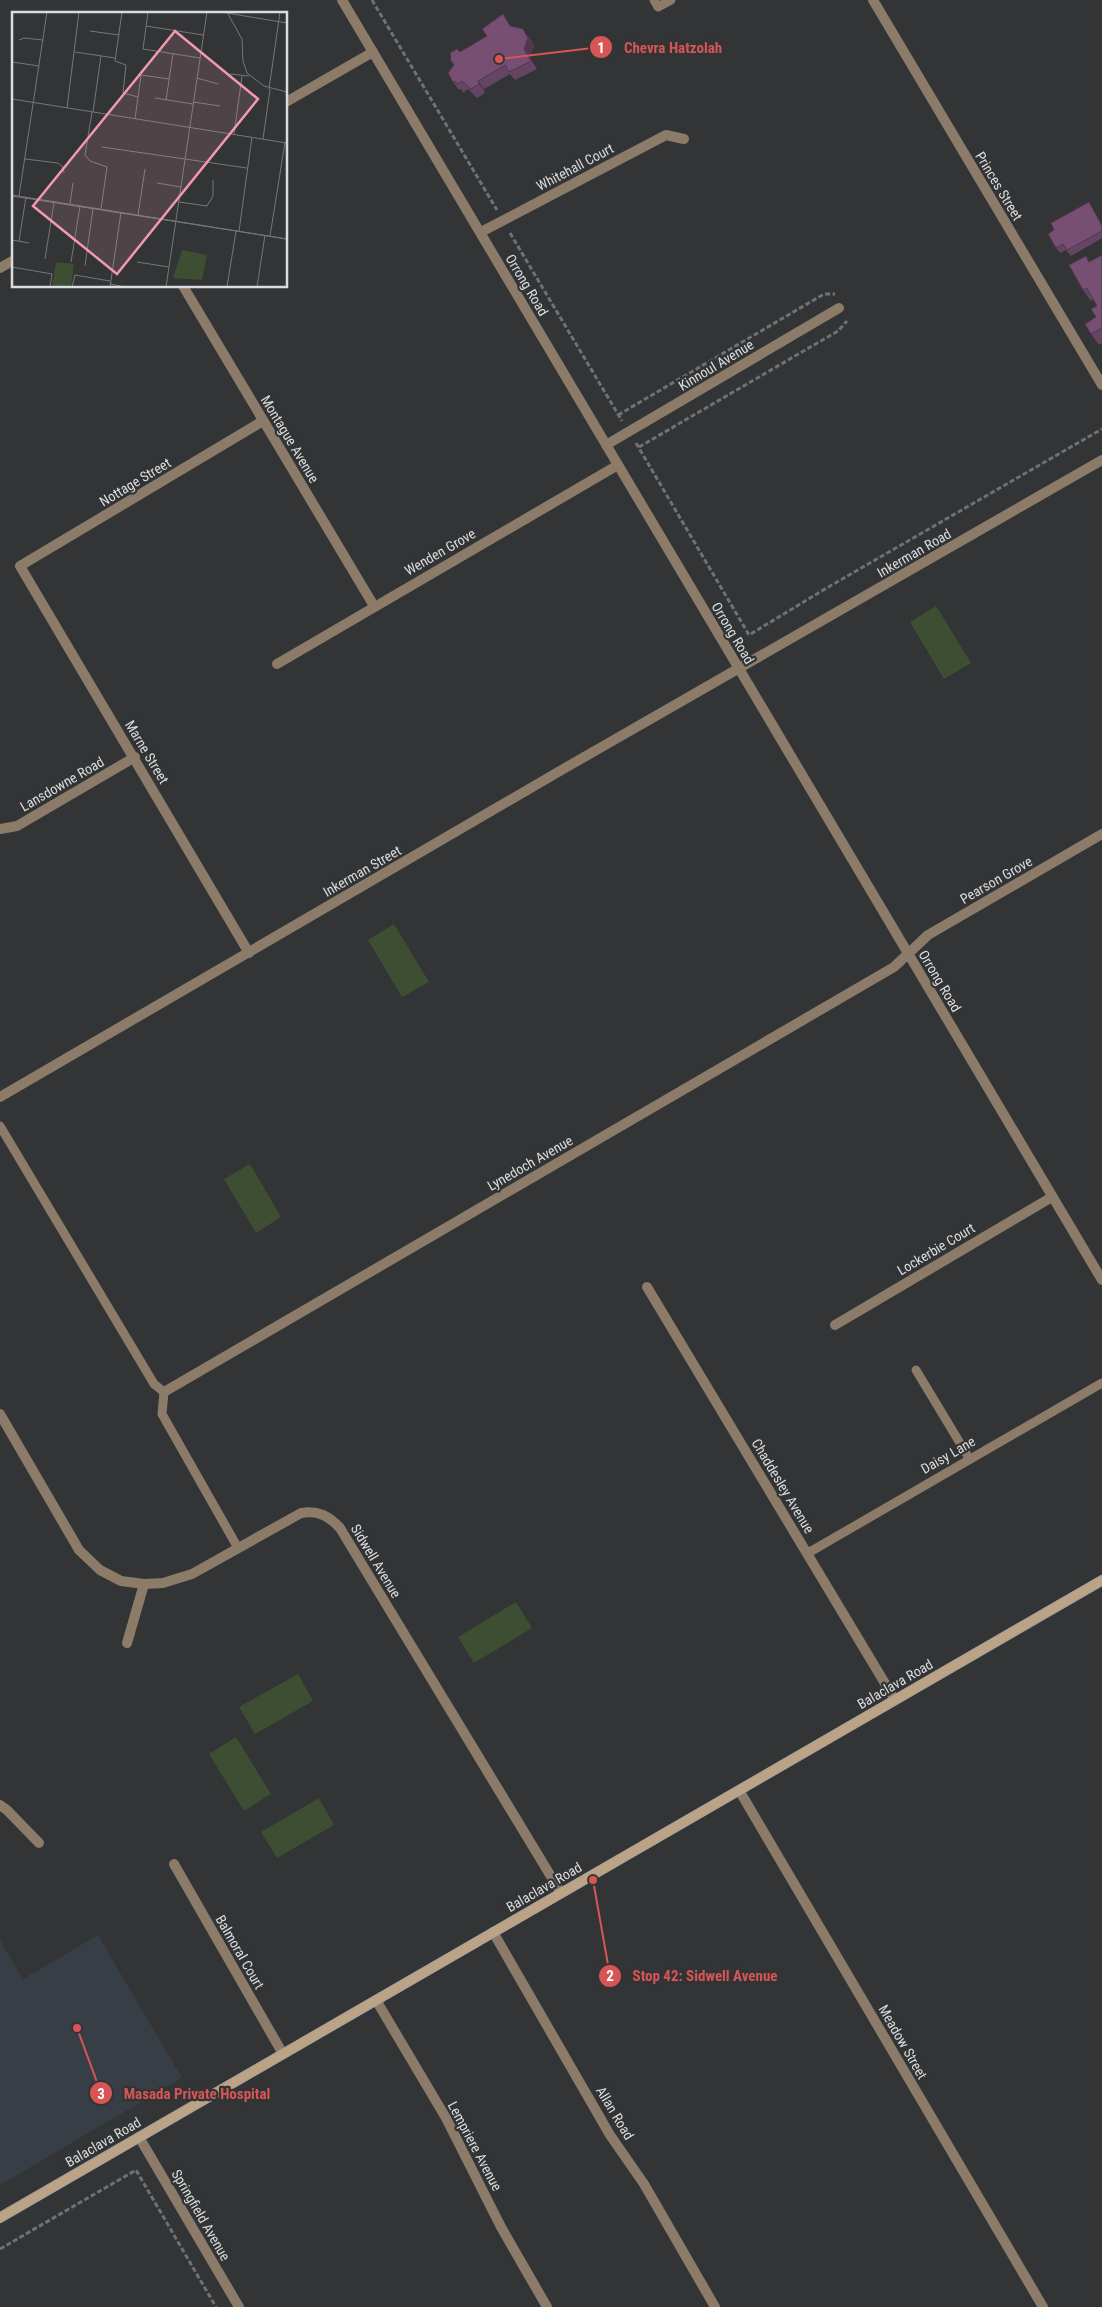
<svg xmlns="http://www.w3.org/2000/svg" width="1102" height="2307" font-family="'Roboto Condensed',sans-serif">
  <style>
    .built { fill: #383e45 }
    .green { fill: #3e4e32 }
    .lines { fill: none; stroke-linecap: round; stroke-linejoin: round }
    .path { stroke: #6f7173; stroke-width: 3; stroke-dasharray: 5 2.5; stroke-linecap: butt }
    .service { stroke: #8b7b68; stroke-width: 9 }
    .minor { stroke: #8b7b68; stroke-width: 10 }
    .tertiary { stroke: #8b7b68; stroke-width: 10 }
    .secondary { stroke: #bda385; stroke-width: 10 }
    .tram { stroke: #9ea0a1; stroke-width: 1 }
    .wall { fill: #664463 }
    .shaded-wall { fill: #533750 }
    .building { fill: #774f73; stroke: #533750 }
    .labels { text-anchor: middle; stroke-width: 4.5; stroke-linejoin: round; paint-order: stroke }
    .street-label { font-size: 14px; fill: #dbdcdd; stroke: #323436 }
    .inset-road { fill: none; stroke: #767779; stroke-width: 1 }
    .view { fill: #f29aac; fill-opacity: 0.15; stroke: #f29aac; stroke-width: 2.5 }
    .inset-edge { fill: none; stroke: #dbdcdd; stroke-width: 2.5 }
    .leader { fill: none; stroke: #d75555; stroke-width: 2 }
    .callout-dot { fill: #d75555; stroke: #323436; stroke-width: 2 }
    .mark-label { font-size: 15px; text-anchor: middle; font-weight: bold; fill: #fff }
    .callout-label { font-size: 15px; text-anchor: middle; font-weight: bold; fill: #d75555; stroke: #323436; stroke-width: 4.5; stroke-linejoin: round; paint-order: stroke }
  </style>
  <rect width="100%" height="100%" fill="#323436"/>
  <path class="built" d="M 98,1935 L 182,2078 L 0,2185 L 0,1940 L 23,1979 Z"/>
  <g class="green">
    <path d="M 936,606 L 971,663 L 944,679 L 910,622 Z"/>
    <path d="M 394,924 L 429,982 L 402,997 L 368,940 Z"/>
    <path d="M 250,1164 L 281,1217 L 256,1233 L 224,1179 Z"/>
    <path d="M 516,1602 L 532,1628 L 474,1663 L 458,1637 Z"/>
    <path d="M 298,1674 L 313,1701 L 255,1734 L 239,1707 Z"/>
    <path d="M 236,1737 L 271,1794 L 244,1811 L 209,1754 Z"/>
    <path d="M 319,1798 L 334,1825 L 277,1858 L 261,1832 Z"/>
  </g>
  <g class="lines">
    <g class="path">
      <path d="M 372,0 L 497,210"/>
      <path d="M 510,233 L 622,421"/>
      <path d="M 618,415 L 824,294 L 835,294"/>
      <path d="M 636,443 L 749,635 L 825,589 L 1102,429"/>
      <path d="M 639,447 L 819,342 L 838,331 L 847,321"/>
      <path d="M 0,2249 L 136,2170 L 216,2307"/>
    </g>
    <g class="service">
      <path d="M 654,0 L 658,7 L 671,0"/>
      <path d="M 0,1126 L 154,1384 L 164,1392 L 162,1414 L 238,1548"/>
      <path d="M 916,1370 L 969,1458"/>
      <path d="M 808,1553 L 1102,1383"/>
    </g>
    <g class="minor">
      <path d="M 873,0 L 1102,385"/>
      <path d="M 286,102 L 373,52"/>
      <path d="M 481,232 L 666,135 L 684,139"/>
      <path d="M 0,268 L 14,260"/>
      <path d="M 183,286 L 374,606"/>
      <path d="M 606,445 L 839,308"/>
      <path d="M 277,664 L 618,465"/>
      <path d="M 0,829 L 17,826 L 135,757"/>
      <path d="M 249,953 L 20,566 L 263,421"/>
      <path d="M 647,1287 L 895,1700"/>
      <path d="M 835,1325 L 1052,1197"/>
      <path d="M 164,1392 L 894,967 L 928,935 L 1102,834"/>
      <path d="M 0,1414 L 79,1550 L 100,1570 L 121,1581 L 144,1584 L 163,1583 L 192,1574 L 301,1513 C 318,1510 329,1516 340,1528 L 561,1893"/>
      <path d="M 127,1643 L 144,1584"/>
      <path d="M 739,1790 L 1043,2307"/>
      <path d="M 0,1805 L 7,1810 L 39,1843"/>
      <path d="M 174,1864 L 283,2054"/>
      <path d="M 493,1932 L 610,2135 L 644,2184 L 715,2307"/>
      <path d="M 376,2000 L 446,2118 L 501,2227 L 547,2307"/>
      <path d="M 139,2137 L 239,2307"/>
    </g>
    <g class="tertiary">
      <path d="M 342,0 L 1102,1280"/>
      <path d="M 0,1097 L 565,768 L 1102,460"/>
    </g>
    <path class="secondary" d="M 0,2218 L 1102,1580"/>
    <g class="tram">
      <path d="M 0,2212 L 1102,1575"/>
      <path d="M 0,2223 L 1102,1586"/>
    </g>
  </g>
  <g class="wall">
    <path d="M 511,27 L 529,37 L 534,46 L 530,58 L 537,69 L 515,80 L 510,74 L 484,89 L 485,93 L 477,98 L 468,89 L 463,93 L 461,89 L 459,90 L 453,82 L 454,65 L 460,52 L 487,36 Z"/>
    <path d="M 1089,202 L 1102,225 L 1102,238 L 1071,256 L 1066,250 L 1060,253 L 1056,248 L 1054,230 Z"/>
    <path d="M 1102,255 L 1102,343 L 1099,345 L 1091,334 L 1096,317 L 1097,306 L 1093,299 L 1091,301 L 1083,290 Z"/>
  </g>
  <g class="shaded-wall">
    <path d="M 523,29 L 534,46 L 530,58 L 537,69 L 524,49 Z"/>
    <path d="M 478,81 L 484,89 L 485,93 L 479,84 Z"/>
  </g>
  <g class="building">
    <path d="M 503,14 L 510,26 L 523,29 L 528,38 L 524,49 L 531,61 L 509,72 L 505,65 L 478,81 L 479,84 L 471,89 L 462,81 L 457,84 L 455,81 L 453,82 L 448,73 L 454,65 L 450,59 L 451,58 L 450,53 L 457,49 L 460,52 L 487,36 L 482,29 Z"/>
    <path d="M 1089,202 L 1102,226 L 1102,231 L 1067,250 L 1063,244 L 1056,248 L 1048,234 L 1054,230 L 1051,223 Z"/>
    <path d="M 1102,255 L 1102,328 L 1091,334 L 1085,324 L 1096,317 L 1091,309 L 1097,306 L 1087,288 L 1083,290 L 1069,265 L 1086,256 L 1089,262 Z"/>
  </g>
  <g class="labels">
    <g class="street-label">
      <text transform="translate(575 167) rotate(-28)" y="5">Whitehall Court</text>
      <text transform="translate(999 186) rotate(59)" y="5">Princes Street</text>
      <text transform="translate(527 285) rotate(59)" y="5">Orrong Road</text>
      <text transform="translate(716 365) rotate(-31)" y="5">Kinnoul Avenue</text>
      <text transform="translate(290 439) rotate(59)" y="5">Montague Avenue</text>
      <text transform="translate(135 482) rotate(-31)" y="5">Nottage Street</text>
      <text transform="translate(440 552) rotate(-30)" y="5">Wenden Grove</text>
      <text transform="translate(914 553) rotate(-30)" y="5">Inkerman Road</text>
      <text transform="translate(733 633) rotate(59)" y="5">Orrong Road</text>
      <text transform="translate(147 752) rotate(59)" y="5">Marne Street</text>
      <text transform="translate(62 784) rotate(-30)" y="5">Lansdowne Road</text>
      <text transform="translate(362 871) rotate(-30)" y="5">Inkerman Street</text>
      <text transform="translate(996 880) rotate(-30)" y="5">Pearson Grove</text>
      <text transform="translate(940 981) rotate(59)" y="5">Orrong Road</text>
      <text transform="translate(530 1163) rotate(-30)" y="5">Lynedoch Avenue</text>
      <text transform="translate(936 1249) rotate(-31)" y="5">Lockerbie Court</text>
      <text transform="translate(948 1455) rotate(-30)" y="5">Daisy Lane</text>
      <text transform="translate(783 1486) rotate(59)" y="5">Chaddesley Avenue</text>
      <text transform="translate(376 1561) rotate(59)" y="5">Sidwell Avenue</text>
      <text transform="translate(895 1684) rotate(-30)" y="5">Balaclava Road</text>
      <text transform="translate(544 1887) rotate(-30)" y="5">Balaclava Road</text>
      <text transform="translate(240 1952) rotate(60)" y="5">Balmoral Court</text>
      <text transform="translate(903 2042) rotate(60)" y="5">Meadow Street</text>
      <text transform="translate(615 2113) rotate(59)" y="5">Allan Road</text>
      <text transform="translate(103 2142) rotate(-30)" y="5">Balaclava Road</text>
      <text transform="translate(475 2146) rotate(62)" y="5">Lempriere Avenue</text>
      <text transform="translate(201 2215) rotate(60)" y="5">Springfield Avenue</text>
    </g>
  </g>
  <g transform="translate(12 12)">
    <rect width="275" height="275" fill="#323436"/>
    <path d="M 170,238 L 195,243 L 190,268 L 161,266 ZM 44,250 L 62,252 L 59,275 L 40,275 Z" fill="#3e4e32"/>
    <path class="inset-road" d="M 110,0 L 103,49 L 114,53 L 111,81 L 126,85M 209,0 L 275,11M 216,2 L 230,27 L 231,49 L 235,61 L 252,74 L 275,80M 134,14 L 191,23M 78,19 L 107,23M 7,28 L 12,26 L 31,28M 131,37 L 188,46M 131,37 L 136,0M 63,40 L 103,46M 0,50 L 27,54M 218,62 L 237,64M 185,66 L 206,72M 257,77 L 268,0M 143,86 L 181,92M 0,87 L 275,131M 154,88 L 161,42M 181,90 L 208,94M 55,96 L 67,0M 80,100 L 73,143 L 78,149 L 95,155 L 89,197M 81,100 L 89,44M 123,107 L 129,63 L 157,67M 222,122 L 230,64M 251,127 L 258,77M 90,135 L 235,156M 13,147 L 46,151 L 51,155 L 52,161M 145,171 L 169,175M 0,183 L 275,227M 0,184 L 275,227M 7,184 L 35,0M 167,190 L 195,194 L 201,184 L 201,168M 58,192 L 61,171M 126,203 L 133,157M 227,219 L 240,125M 258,224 L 273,130M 0,228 L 17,231M 7,229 L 14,185M 33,247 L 42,190M 59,250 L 68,194M 125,250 L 157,255M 73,254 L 81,196M 0,255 L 40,262 L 38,275M 98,272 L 113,275M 60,275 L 63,263 L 98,269M 98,275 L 109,200M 154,275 L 195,0M 215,275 L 224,219M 245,275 L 253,223"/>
    <path class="view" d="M 163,19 L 246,87 L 105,262 L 21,194 Z"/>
    <rect width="275" height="275" class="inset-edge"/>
  </g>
  <path class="leader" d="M499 59L601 47M593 1880L610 1976M77 2028L101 2093"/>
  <g class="callout-dot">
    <circle cx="499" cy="59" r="5"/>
    <circle cx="593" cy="1880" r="5"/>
    <circle cx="77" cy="2028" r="5"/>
    <circle cx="601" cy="47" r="12"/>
    <circle cx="610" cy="1976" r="12"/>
    <circle cx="101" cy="2093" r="12"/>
  </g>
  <g class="mark-label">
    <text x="601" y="53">1</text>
    <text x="610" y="1981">2</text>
    <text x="101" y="2099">3</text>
  </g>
  <g class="callout-label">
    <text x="673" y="53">Chevra Hatzolah</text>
    <text x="705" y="1981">Stop 42: Sidwell Avenue</text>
    <text x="197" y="2099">Masada Private Hospital</text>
  </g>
</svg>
